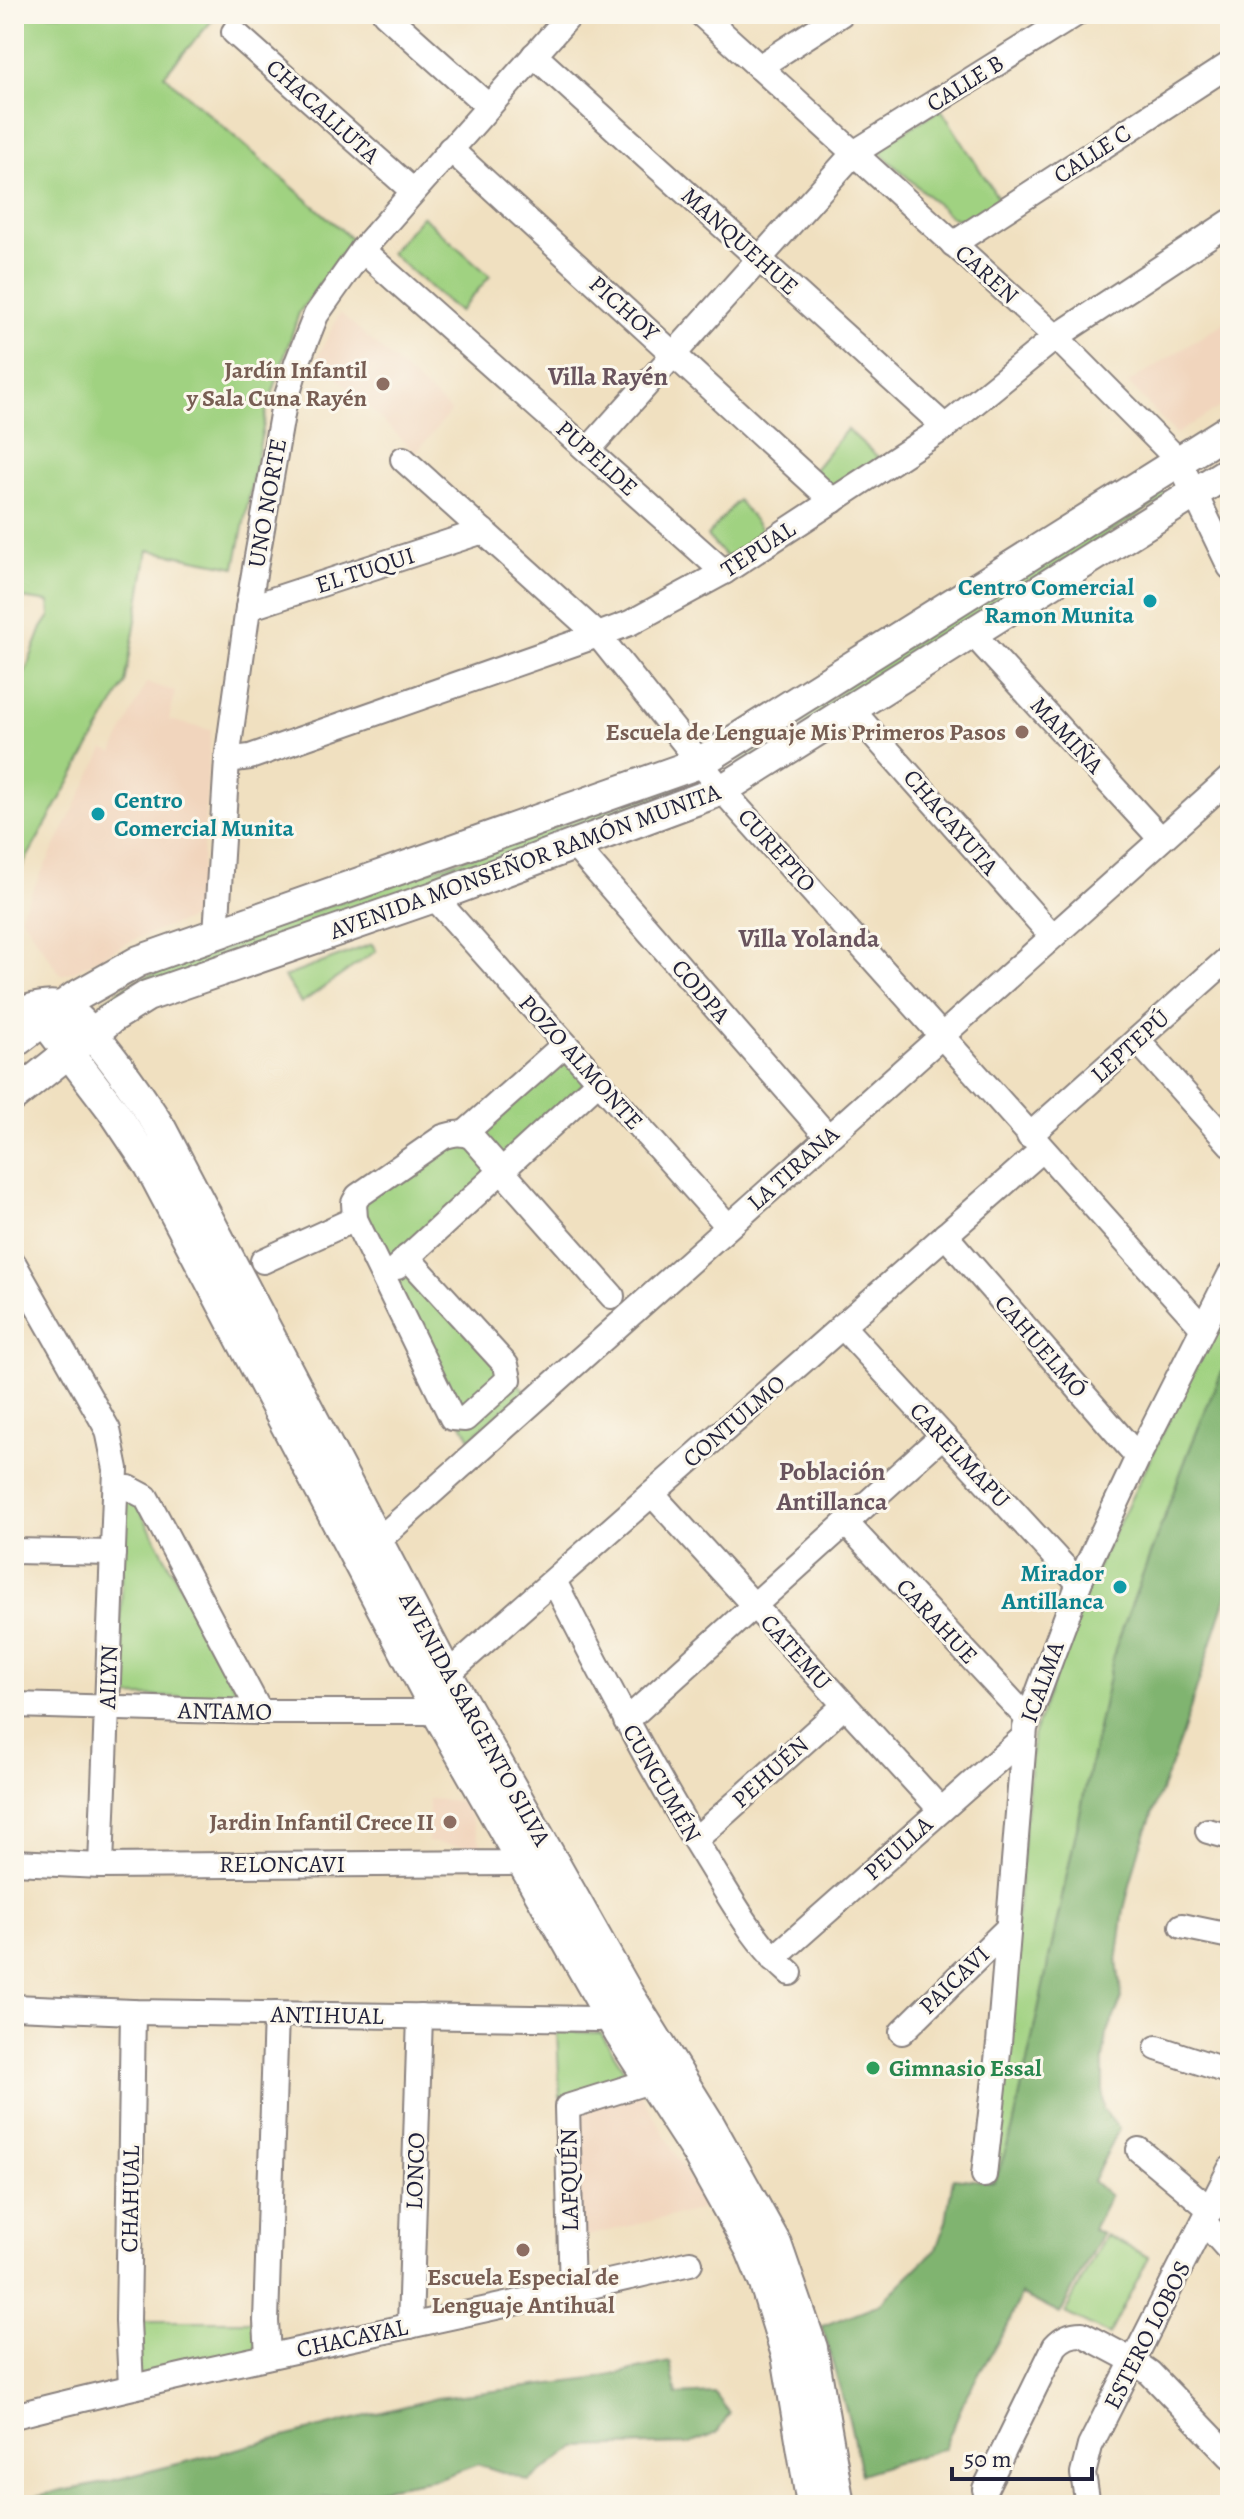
<svg xmlns="http://www.w3.org/2000/svg" width="1244" height="2519" font-family="Alegreya,serif">
  <style>
    .built { fill: #f1d5bd }
    .green { fill: #a0d281; stroke: #617a5e; stroke-width: 2 }
    .forest { fill: #80b46f; stroke: #516b55; stroke-width: 2 }
    .lines { fill: none; stroke-linecap: round; stroke-linejoin: round }
    .minor-casing { stroke: #89817e; stroke-width: 28 }
    .major-casing { stroke: #89817e; stroke-width: 34 }
    .minor { stroke: #fff; stroke-width: 24 }
    .major { stroke: #fff; stroke-width: 30 }
    .education-dot { fill: #8d6e63; stroke: #fbf7ec; stroke-width: 3 }
    .culture-dot { fill: #0f9aa8; stroke: #fbf7ec; stroke-width: 3 }
    .leisure-dot { fill: #2e9e5b; stroke: #fbf7ec; stroke-width: 3 }
    .labels { text-anchor: middle; stroke-width: 6; stroke-linejoin: round; paint-order: stroke }
    .street-label { font-size: 24px; fill: #22223b; stroke: #fbf7ec }
    .education-label { font-size: 24px; font-weight: bold; fill: #785e54; stroke: #fbf7ec; text-anchor: end }
    .culture-label { font-size: 24px; font-weight: bold; fill: #0d838f; stroke: #fbf7ec; text-anchor: end }
    .leisure-label { font-size: 24px; font-weight: bold; fill: #27864d; stroke: #fbf7ec; text-anchor: start }
    .neighbourhood-label { font-size: 26px; font-weight: bold; fill: #69545e; stroke: #fbf7ec }
  </style>
  <rect width="100%" height="100%" fill="#fbf7ec"/>
  <filter id="ink" filterUnits="userSpaceOnUse"><feTurbulence type="fractalNoise" baseFrequency=".0125" numOctaves="2"/><feDisplacementMap in="SourceGraphic" scale="16" xChannelSelector="R" yChannelSelector="G"/><feConvolveMatrix kernelMatrix="1 2 1 2 8 2 1 2 1" color-interpolation-filters="sRGB"/></filter>
  <filter id="wash" filterUnits="userSpaceOnUse"><feTurbulence type="fractalNoise" baseFrequency=".006" numOctaves="4" result="noise"/><feDisplacementMap in="SourceGraphic" scale="32" xChannelSelector="R" yChannelSelector="G"/><feGaussianBlur stdDeviation="1.8" result="paint"/><feColorMatrix in="noise" values="0 0 0 0 0 0 0 0 0 0 0 0 0 0 0 0 0 1.4 0 .05"/><feComposite in="paint" operator="in"/></filter>
  <g filter="url(#wash)">
    <rect width="100%" height="100%" fill="#f0e0c0"/>
    <g class="built">
      <path d="M 340,313 L 451,411 L 416,453 L 317,358 Z"/>
      <path d="M 1230,319 L 1230,401 L 1176,434 L 1128,383 Z"/>
      <path d="M 146,683 L 175,691 L 169,720 L 211,730 L 199,908 L 192,918 L 135,939 L 77,970 L 61,975 L 20,915 L 104,749 L 113,753 Z"/>
      <path d="M 429,1799 L 464,1801 L 483,1849 L 428,1842 Z"/>
      <path d="M 640,2092 L 705,2205 L 698,2210 L 574,2239 L 573,2110 Z"/>
    </g>
    <g class="green">
      <path d="M 14,14 L 218,14 L 164,75 L 352,239 L 299,313 L 266,413 L 235,567 L 148,550 L 125,684 L 14,881 L 14,690 L 25,672 L 42,628 L 50,616 L 49,602 L 14,597 Z"/>
      <path d="M 941,109 L 1000,201 C 985,211 968,226 950,216 L 876,149 Z"/>
      <path d="M 422,216 L 490,276 L 459,312 L 390,253 Z"/>
      <path d="M 847,429 L 879,458 L 837,487 L 831,487 L 813,471 Z"/>
      <path d="M 1159,486 L 1167,497 L 739,765 L 741,758 L 833,698 L 850,683 Z"/>
      <path d="M 738,500 L 765,534 L 729,557 L 725,556 L 707,536 Z"/>
      <path d="M 680,784 L 686,788 L 108,1004 L 103,1001 L 136,980 L 227,948 L 276,924 Z"/>
      <path d="M 372,944 L 376,951 L 301,1003 L 284,977 Z"/>
      <path d="M 559,1053 L 586,1082 L 384,1273 L 359,1203 Z"/>
      <path d="M 407,1263 L 525,1391 L 470,1439 L 388,1282 Z"/>
      <path d="M 1230,1294 L 1230,1357 L 1215,1387 L 1187,1456 L 1115,1649 L 1013,2128 L 995,2183 L 992,2181 L 1033,1736 L 1088,1587 Z"/>
      <path d="M 125,1495 L 132,1495 L 240,1698 L 118,1696 Z"/>
      <path d="M 557,2031 L 601,2033 L 628,2076 L 626,2082 L 560,2097 Z"/>
      <path d="M 1105,2235 L 1149,2257 L 1109,2335 L 1065,2313 Z"/>
      <path d="M 131,2321 L 258,2321 L 260,2353 L 134,2382 Z"/>
    </g>
    <g class="forest">
      <path d="M 1230,1357 L 1230,1585 L 1180,1740 L 1139,1850 L 1124,1909 L 1117,1962 L 1122,1998 L 1107,2034 L 1103,2060 L 1103,2109 L 1119,2129 L 1093,2181 L 1110,2196 L 1093,2229 L 1102,2233 L 1060,2314 L 1021,2294 L 1008,2325 L 967,2394 L 944,2448 L 861,2474 L 850,2423 L 822,2326 L 880,2304 L 936,2249 L 946,2221 L 953,2178 L 995,2182 L 1013,2128 L 1115,1649 L 1187,1456 L 1215,1387 Z"/>
      <path d="M 670,2362 L 677,2395 L 714,2393 L 730,2413 L 717,2433 L 690,2444 L 576,2447 L 529,2481 L 478,2464 L 437,2479 L 285,2505 L 14,2505 L 14,2500 L 99,2484 L 437,2398 L 593,2379 Z"/>
    </g>
  </g>
  <g filter="url(#ink)">
    <g class="lines">
      <g class="minor-casing">
        <g id="minor">
          <path d="M 385,14 L 488,106"/>
          <path d="M 701,14 L 1056,337 L 1179,461 L 1230,567"/>
          <path d="M 234,32 L 413,191"/>
          <path d="M 534,55 L 945,427"/>
          <path d="M 759,67 L 841,14"/>
          <path d="M 450,149 L 833,501"/>
          <path d="M 953,244 L 1230,64"/>
          <path d="M 362,250 L 724,572"/>
          <path d="M 588,450 L 854,153 L 1076,14"/>
          <path d="M 403,459 L 598,635 L 722,790 L 1202,1327"/>
          <path d="M 248,608 L 483,531"/>
          <path d="M 972,633 L 1161,839"/>
          <path d="M 851,709 L 1052,936"/>
          <path d="M 227,760 L 250,757 L 598,635 L 630,623 L 724,572 L 945,427 L 1056,337 L 1230,222"/>
          <path d="M 574,845 L 828,1137"/>
          <path d="M 434,897 L 728,1226"/>
          <path d="M 216,934 L 227,760 L 248,608 L 283,409 L 297,363 L 316,315 L 362,250 L 571,14"/>
          <path d="M 1137,1040 L 1230,1144"/>
          <path d="M 465,1133 L 564,1045"/>
          <path d="M 1029,1136 L 1230,957"/>
          <path d="M 945,1235 L 1138,1457"/>
          <path d="M 407,1257 L 506,1365 L 509,1379 L 465,1419 L 452,1418 L 355,1219 L 354,1203 L 358,1196 L 443,1137 C 454,1133 462,1132 472,1137 L 612,1296"/>
          <path d="M 263,1261 L 355,1219"/>
          <path d="M 14,1264 L 108,1430 L 116,1469 L 101,1866"/>
          <path d="M 397,1267 L 598,1082"/>
          <path d="M 842,1326 L 1079,1583"/>
          <path d="M 116,1489 L 129,1488 L 146,1497 L 260,1712"/>
          <path d="M 652,1494 L 941,1810"/>
          <path d="M 846,1523 L 1028,1719"/>
          <path d="M 14,1551 L 113,1553"/>
          <path d="M 365,1552 L 1230,778"/>
          <path d="M 554,1581 C 603,1677 653,1773 710,1865 C 734,1904 755,1943 790,1973"/>
          <path d="M 435,1685 L 1042,1150"/>
          <path d="M 14,1705 L 260,1712 L 437,1712"/>
          <path d="M 626,1721 L 942,1436"/>
          <path d="M 1208,1831 L 1230,1837"/>
          <path d="M 695,1840 L 845,1705"/>
          <path d="M 14,1862 L 101,1866 L 508,1863 L 535,1857"/>
          <path d="M 1182,1926 L 1230,1936"/>
          <path d="M 773,1959 L 1024,1737"/>
          <path d="M 14,2007 L 133,2012 L 596,2019 L 612,2018 L 624,2013"/>
          <path d="M 902,2032 L 1007,1929"/>
          <path d="M 1157,2048 L 1230,2072"/>
          <path d="M 1139,2150 L 1211,2210"/>
          <path d="M 984,2175 L 999,2043 L 1025,1728 L 1079,1583 L 1138,1457 L 1230,1275"/>
          <path d="M 1205,2223 L 1230,2251"/>
          <path d="M 572,2292 L 567,2107 L 650,2081"/>
          <path d="M 410,2326 L 420,2016"/>
          <path d="M 268,2355 L 266,2321 L 276,2014"/>
          <path d="M 131,2386 L 128,2321 L 133,2012"/>
          <path d="M 14,2416 C 238,2359 465,2317 690,2263"/>
          <path d="M 985,2489 L 1055,2346 C 1063,2337 1071,2334 1082,2334 L 1133,2361 L 1150,2373 L 1230,2456"/>
          <path d="M 1088,2505 L 1083,2474 L 1090,2446 L 1230,2169"/>
        </g>
      </g>
      <g class="major-casing">
        <g id="major">
          <path d="M 14,1015 C 28,1010 48,1003 63,1008 C 86,1016 146,1105 161,1129 L 447,1674 L 628,1994 L 708,2122 L 776,2244 L 812,2348 L 839,2505"/>
          <path d="M 14,1016 L 35,1017 L 50,1028 L 114,1112 L 150,1166 L 437,1712 L 620,2034 L 696,2151 L 751,2250 L 765,2284 L 787,2355 L 812,2505"/>
          <path d="M 14,1043 L 75,997 L 139,961 L 699,763 L 1230,429"/>
          <path d="M 14,1096 L 113,1017 L 147,996 L 434,897 L 722,790 L 1230,471"/>
        </g>
      </g>
      <use href="#minor" class="minor"/>
      <use href="#major" class="major"/>
    </g>
  </g>
  <g class="education-dot">
    <circle cx="383" cy="384" r="8"/>
    <circle cx="1022" cy="732" r="8"/>
    <circle cx="450" cy="1822" r="8"/>
    <circle cx="523" cy="2250" r="8"/>
  </g>
  <g class="culture-dot">
    <circle cx="1150" cy="601" r="8"/>
    <circle cx="98" cy="814" r="8"/>
    <circle cx="1120" cy="1587" r="8"/>
  </g>
  <circle class="leisure-dot" cx="873" cy="2068" r="8"/>
  <g class="labels">
    <g class="street-label">
      <text transform="translate(965 83) rotate(-32)" y="8">CALLE B</text>
      <text transform="translate(323 111) rotate(42)" y="8">CHACALLUTA</text>
      <text transform="translate(1092 154) rotate(-33)" y="8">CALLE C</text>
      <text transform="translate(740 241) rotate(42)" y="8">MANQUEHUE</text>
      <text transform="translate(987 274) rotate(42)" y="8">CAREN</text>
      <text transform="translate(624 308) rotate(42)" y="8">PICHOY</text>
      <text transform="translate(597 458) rotate(42)" y="8">PUPELDE</text>
      <text transform="translate(267 503) rotate(-80)" y="8">UNO NORTE</text>
      <text transform="translate(758 549) rotate(-33)" y="8">TEPUAL</text>
      <text transform="translate(365 570) rotate(-18)" y="8">EL TUQUI</text>
      <text transform="translate(1067 735) rotate(47)" y="8">MAMIÑA</text>
      <text transform="translate(951 822) rotate(49)" y="8">CHACAYUTA</text>
      <text transform="translate(777 850) rotate(48)" y="8">CUREPTO</text>
      <text transform="translate(525 861) rotate(-20)" y="8">AVENIDA MONSEÑOR RAMÓN MUNITA</text>
      <text transform="translate(701 991) rotate(49)" y="8">CODPA</text>
      <text transform="translate(1130 1046) rotate(-42)" y="8">LEPTEPÚ</text>
      <text transform="translate(581 1062) rotate(48)" y="8">POZO ALMONTE</text>
      <text transform="translate(793 1168) rotate(-42)" y="8">LA TIRANA</text>
      <text transform="translate(1041 1346) rotate(49)" y="8">CAHUELMÓ</text>
      <text transform="translate(734 1421) rotate(-41)" y="8">CONTULMO</text>
      <text transform="translate(960 1455) rotate(47)" y="8">CARELMAPU</text>
      <text transform="translate(937 1621) rotate(47)" y="8">CARAHUE</text>
      <text transform="translate(796 1652) rotate(48)" y="8">CATEMU</text>
      <text transform="translate(108 1677) rotate(-88)" y="8">AILYN</text>
      <text transform="translate(1042 1682) rotate(-70)" y="8">ICALMA</text>
      <text transform="translate(225 1711) rotate(1)" y="8">ANTAMO</text>
      <text transform="translate(475 1719) rotate(61)" y="8">AVENIDA SARGENTO SILVA</text>
      <text transform="translate(770 1772) rotate(-42)" y="8">PEHUÉN</text>
      <text transform="translate(662 1783) rotate(60)" y="8">CUNCUMÉN</text>
      <text transform="translate(898 1848) rotate(-42)" y="8">PEULLA</text>
      <text x="282" y="1872">RELONCAVI</text>
      <text transform="translate(954 1980) rotate(-44)" y="8">PAICAVI</text>
      <text transform="translate(327 2015) rotate(1)" y="8">ANTIHUAL</text>
      <text transform="translate(415 2171) rotate(-88)" y="8">LONCO</text>
      <text transform="translate(569 2180) rotate(-91)" y="8">LAFQUÉN</text>
      <text transform="translate(130 2199) rotate(-89)" y="8">CHAHUAL</text>
      <text transform="translate(1147 2335) rotate(-63)" y="8">ESTERO LOBOS</text>
      <text transform="translate(352 2338) rotate(-12)" y="8">CHACAYAL</text>
    </g>
    <g class="education-label">
      <text x="367" y="378">Jardín Infantil<tspan x="367" dy="28">y Sala Cuna Rayén</tspan></text>
      <text x="1006" y="740">Escuela de Lenguaje Mis Primeros Pasos</text>
      <text x="434" y="1830">Jardin Infantil Crece II</text>
      <text x="523" y="2285" text-anchor="middle">Escuela Especial de<tspan x="523" dy="28">Lenguaje Antihual</tspan></text>
    </g>
    <g class="culture-label">
      <text x="1134" y="595">Centro Comercial<tspan x="1134" dy="28">Ramon Munita</tspan></text>
      <text x="114" y="808" text-anchor="start">Centro<tspan x="114" dy="28">Comercial Munita</tspan></text>
      <text x="1104" y="1581">Mirador<tspan x="1104" dy="28">Antillanca</tspan></text>
    </g>
    <g class="leisure-label">
      <text x="889" y="2076">Gimnasio Essal</text>
    </g>
    <g class="neighbourhood-label">
      <text x="608" y="385">Villa Rayén</text>
      <text x="809" y="947">Villa Yolanda</text>
      <text x="832" y="1480">Población<tspan x="832" dy="30">Antillanca</tspan></text>
    </g>
  </g>
  <rect width="1244" height="2519" fill="none" stroke="#fbf7ec" stroke-width="48"/>
  <path d="M952 2467v12h140v-12" fill="none" stroke="#22223b" stroke-width="4"/>
  <text x="964" y="2467" font-size="24" fill="#22223b" stroke="#fbf7ec" stroke-width="6" paint-order="stroke">50 m</text>
</svg>
